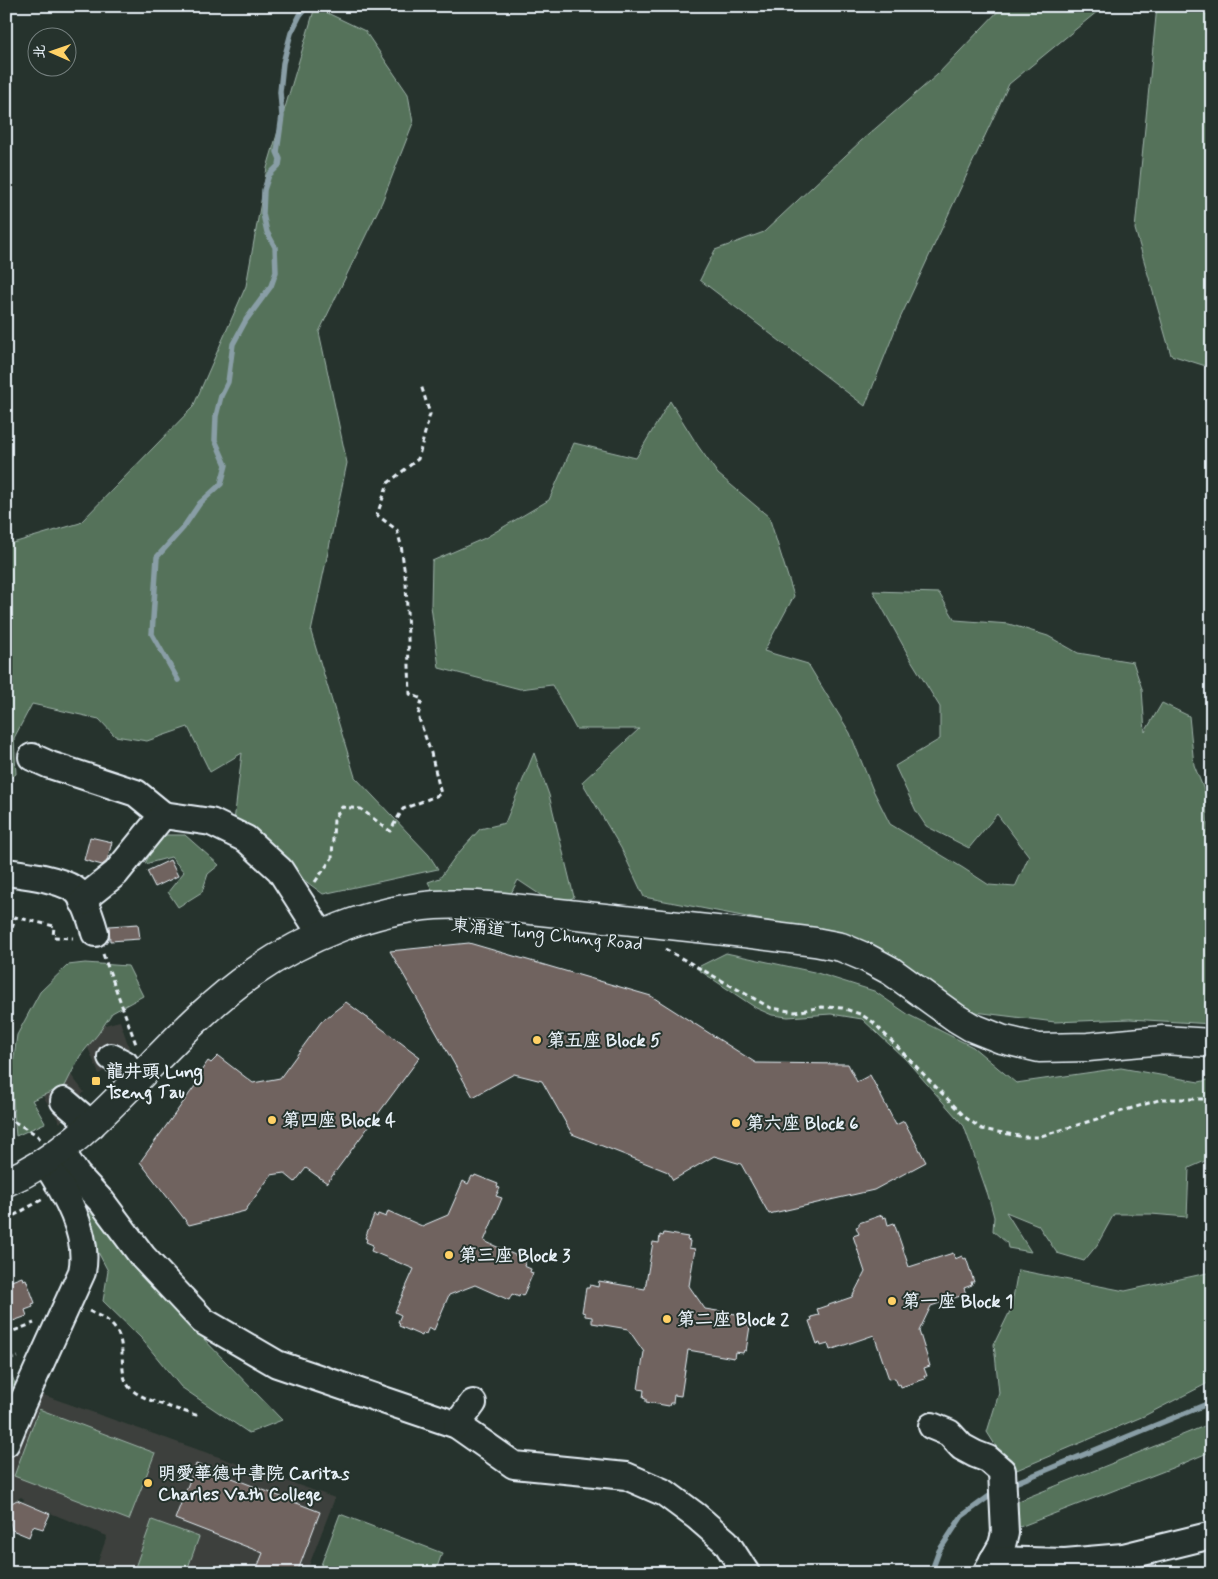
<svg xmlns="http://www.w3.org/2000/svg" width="1218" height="1579" font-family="Mynerve,'LXGW WenKai TC',sans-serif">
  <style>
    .built { fill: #3c413c }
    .green { fill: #55725a; stroke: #9eb2a9 }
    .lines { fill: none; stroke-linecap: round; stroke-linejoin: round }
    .stream { stroke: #899ea6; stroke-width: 5.5 }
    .building { fill: #6f635e; stroke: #e8f1f8 }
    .minor-casing { stroke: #e8f1f8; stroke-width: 30 }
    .major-casing { stroke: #e8f1f8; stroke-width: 31 }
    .path { stroke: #e8f1f8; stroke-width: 3; stroke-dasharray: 5 4; stroke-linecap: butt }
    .minor { stroke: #26332d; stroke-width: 26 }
    .major { stroke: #26332d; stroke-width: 28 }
    .poi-dot { fill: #ffd166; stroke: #26332d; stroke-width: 2 }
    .labels { text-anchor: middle; stroke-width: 4; stroke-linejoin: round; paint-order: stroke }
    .street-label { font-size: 18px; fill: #e8f1f8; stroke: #26332d }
    .poi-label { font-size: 18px; font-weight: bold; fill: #e8f1f8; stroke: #26332d; text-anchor: start }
  </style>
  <rect width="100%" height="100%" fill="#26332d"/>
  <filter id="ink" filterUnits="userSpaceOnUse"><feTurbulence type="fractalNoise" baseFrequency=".02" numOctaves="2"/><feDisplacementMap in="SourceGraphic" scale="10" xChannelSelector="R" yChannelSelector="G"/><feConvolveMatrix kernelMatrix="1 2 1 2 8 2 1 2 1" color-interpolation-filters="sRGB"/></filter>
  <g filter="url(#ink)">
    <g class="built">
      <path d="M 120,1021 L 131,1053 L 99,1074 L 81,1031 Z"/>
      <path d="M 62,1063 L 84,1092 L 60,1123 L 41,1093 Z"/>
      <path d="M 35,1392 L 335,1498 L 306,1573 L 94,1573 L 107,1536 L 23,1502 L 24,1499 L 21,1497 L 6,1506 L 6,1468 Z"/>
    </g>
    <g class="green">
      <path d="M 1003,6 L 1104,6 L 1009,84 L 897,325 L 865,406 L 700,280 L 715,250 L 764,232 L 861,141 L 937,75 Z"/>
      <path d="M 1157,6 L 1212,6 L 1212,362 L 1209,367 L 1171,355 L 1135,229 Z"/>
      <path d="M 315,7 L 365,31 L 408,94 L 413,123 L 382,202 L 319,332 L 347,463 L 311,632 L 355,777 L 429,855 L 438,869 L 323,894 L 281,863 L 232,839 L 242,753 L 210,772 L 188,727 L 147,741 L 115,736 L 99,719 L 32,704 L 14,738 L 16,774 L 6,781 L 6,545 L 80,523 L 193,407 L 246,286 L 267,168 Z"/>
      <path d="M 670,401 L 698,446 L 718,474 L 769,517 L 794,596 L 764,651 L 808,664 L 850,733 L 872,788 L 890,824 L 963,868 L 989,885 L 1015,887 L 1029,856 L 997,814 L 969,848 L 926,826 L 916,811 L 895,766 L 940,739 L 940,707 L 911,660 L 873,591 L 939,593 L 955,620 L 1009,624 L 1048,636 L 1078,653 L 1133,662 L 1142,689 L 1145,732 L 1162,703 L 1189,716 L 1194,765 L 1206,795 L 1208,833 L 1212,833 L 1212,1024 L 1130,1019 L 1055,1022 L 975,1012 L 830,933 L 644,897 L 621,848 L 582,782 L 639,729 L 576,729 L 552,685 L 520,689 L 439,668 L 431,606 L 432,561 L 485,538 L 549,500 L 574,443 L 636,458 Z"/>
      <path d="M 534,753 L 549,795 L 574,897 L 557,906 L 518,880 L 508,899 L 435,895 L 428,882 L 440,878 L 455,857 L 480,829 L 505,823 Z"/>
      <path d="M 159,835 L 185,835 L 219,865 L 208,874 L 202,892 L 178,907 L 168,892 L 184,872 L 171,857 L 145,864 Z"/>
      <path d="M 726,953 L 814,972 L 874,991 L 909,1015 L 973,1047 L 1016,1083 L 1121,1068 L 1199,1082 L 1212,1079 L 1212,1158 L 1189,1168 L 1187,1217 L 1151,1214 L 1114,1214 L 1097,1245 L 1084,1261 L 1057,1253 L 1038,1225 L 1006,1212 L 1031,1252 L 1008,1248 L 1007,1243 L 993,1231 L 994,1217 L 988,1195 L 964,1126 L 905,1059 L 862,1019 L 831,1014 L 788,1017 L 772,1015 L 756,1008 L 696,968 Z"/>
      <path d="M 85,963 L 128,966 L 143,996 L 112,1013 L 98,1034 L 80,1056 L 65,1086 L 32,1100 L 45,1123 L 16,1136 L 11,1080 L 17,1035 L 40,992 L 68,965 Z"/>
      <path d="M 88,1211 L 122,1240 L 170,1304 L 282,1420 L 249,1433 L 181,1387 L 141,1338 L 103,1301 L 108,1271 L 79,1216 Z"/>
      <path d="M 1018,1270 L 1125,1291 L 1212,1272 L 1212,1381 L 1144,1416 L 1012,1472 L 987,1432 L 999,1393 L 994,1344 L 1011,1309 Z"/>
      <path d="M 6,1361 L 18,1391 L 6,1396 Z"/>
      <path d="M 39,1409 L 155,1453 L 129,1520 L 14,1476 Z"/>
      <path d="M 1212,1423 L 1212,1451 L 1177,1466 L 1017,1528 L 1016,1502 Z"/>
      <path d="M 340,1514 L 442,1553 L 435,1573 L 318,1573 Z"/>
      <path d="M 152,1520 L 199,1537 L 186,1573 L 133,1573 Z"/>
    </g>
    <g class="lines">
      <g class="stream">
        <path d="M 178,680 L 152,634 L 157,557 L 183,528 L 200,503 L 221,484 L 226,465 L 215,440 L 216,416 L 221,396 L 228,382 L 233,344 L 246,320 L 271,286 L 276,272 L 275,247 L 267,232 L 263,214 L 264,190 L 269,175 L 279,165 L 280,159 L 277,152 L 282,116 L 280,92 L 283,63 L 291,33 L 300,15 L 307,6"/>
        <path d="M 1010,1485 L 1212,1402"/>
        <path d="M 931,1573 L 939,1551 L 962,1516 L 995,1492"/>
      </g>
    </g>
    <g class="building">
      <path d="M 90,837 L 112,842 L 107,861 L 102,865 L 84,860 Z"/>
      <path d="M 170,860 L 178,876 L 155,887 L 147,871 Z"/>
      <path d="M 138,924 L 140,939 L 110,941 L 109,926 Z"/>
      <path d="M 469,943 L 651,996 L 756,1063 L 848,1064 L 857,1082 L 870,1075 L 896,1125 L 904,1121 L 926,1162 L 874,1190 L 769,1214 L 741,1164 L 714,1156 L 673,1180 L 668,1172 L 572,1134 L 542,1081 L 514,1074 L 473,1097 L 390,951 Z"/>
      <path d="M 346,1002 L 420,1057 L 327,1183 L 306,1168 L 295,1182 L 284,1173 L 271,1175 L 245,1211 L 189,1225 L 140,1162 L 195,1086 L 196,1083 L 194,1081 L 208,1061 L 211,1063 L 218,1056 L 253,1083 L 280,1078 L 321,1022 Z"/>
      <path d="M 475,1175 L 498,1184 L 497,1187 L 500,1188 L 496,1196 L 502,1198 L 484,1241 L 526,1260 L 524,1266 L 531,1269 L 530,1272 L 533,1273 L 523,1296 L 520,1294 L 519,1297 L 512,1294 L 509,1300 L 475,1285 L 449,1295 L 434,1330 L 429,1327 L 426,1334 L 423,1333 L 422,1336 L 399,1326 L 400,1323 L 398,1322 L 401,1315 L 395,1312 L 414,1269 L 371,1251 L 373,1245 L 366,1242 L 367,1239 L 365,1238 L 374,1215 L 377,1217 L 378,1214 L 386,1217 L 388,1211 L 422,1226 L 448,1215 L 463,1181 L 468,1184 L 472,1176 L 474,1177 Z"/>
      <path d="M 882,1215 L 883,1218 L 886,1217 L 888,1225 L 894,1223 L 909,1267 L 953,1253 L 955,1259 L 962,1256 L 964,1259 L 966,1258 L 974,1282 L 971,1282 L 972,1285 L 964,1288 L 966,1294 L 931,1306 L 919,1331 L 930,1366 L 924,1368 L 927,1376 L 924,1376 L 925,1379 L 901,1387 L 900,1384 L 898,1385 L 895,1378 L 889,1379 L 874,1335 L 830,1350 L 828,1344 L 821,1346 L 820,1343 L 817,1344 L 809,1321 L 812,1320 L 811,1317 L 819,1315 L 817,1309 L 852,1297 L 865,1272 L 853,1236 L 859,1234 L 856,1227 L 859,1226 L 859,1223 Z"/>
      <path d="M 664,1233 L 688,1237 L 687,1240 L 690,1241 L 689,1248 L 695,1249 L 689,1286 L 705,1309 L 742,1315 L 740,1322 L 748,1323 L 748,1326 L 750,1326 L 746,1351 L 744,1350 L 743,1353 L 735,1352 L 734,1358 L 688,1350 L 681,1396 L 674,1395 L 673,1403 L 670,1403 L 669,1406 L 646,1402 L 646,1399 L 643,1398 L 644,1390 L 638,1389 L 644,1352 L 628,1329 L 592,1323 L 592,1317 L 585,1316 L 585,1313 L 582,1312 L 586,1288 L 589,1288 L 590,1285 L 598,1287 L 599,1281 L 645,1289 L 653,1242 L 659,1243 L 660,1235 L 663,1236 Z"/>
      <path d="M 22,1277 L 23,1280 L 26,1279 L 35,1303 L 32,1304 L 33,1307 L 25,1310 L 27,1316 L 13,1321 L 6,1303 L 6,1283 Z"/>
      <path d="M 196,1464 L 320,1512 L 297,1573 L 255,1573 L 263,1553 L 175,1519 Z"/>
      <path d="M 17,1500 L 50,1514 L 43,1529 L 33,1526 L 29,1537 L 12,1530 L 6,1506 Z"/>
    </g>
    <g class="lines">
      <g class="minor-casing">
        <g id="minor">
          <path d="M 32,757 L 50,765 L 136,793 L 163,815"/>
          <path d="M 6,872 C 27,875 56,878 74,889 C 84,895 92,922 95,933"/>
          <path d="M 83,902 L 91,893 L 116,873 L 163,815 L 211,822 L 246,839 L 280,870 L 321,934"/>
          <path d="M 111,1057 L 125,1064 L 136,1081"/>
          <path d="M 64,1101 L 92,1125"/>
          <path d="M 61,1151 L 77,1175 L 102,1202 L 143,1257 L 203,1321 L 277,1364 L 457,1425 L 514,1465 L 626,1476 L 665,1493 L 696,1516 L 726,1542 L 746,1573"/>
          <path d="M 457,1425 L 473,1403"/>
          <path d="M 932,1426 L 949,1433 L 962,1447 L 975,1454 L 988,1459 L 1002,1471 L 1005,1533 L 1002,1545 L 986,1573"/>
          <path d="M 6,1443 L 21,1406 L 82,1272 C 90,1235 65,1192 45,1162"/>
          <path d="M 993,1560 L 1065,1562 L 1123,1557 L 1212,1535"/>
        </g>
      </g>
      <g class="major-casing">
        <path id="major" d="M 6,1182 C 65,1157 106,1111 149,1067 C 181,1034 215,999 253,973 C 305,937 372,910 435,905 C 458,904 481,905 503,907 L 744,933 L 815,942 L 841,947 L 867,958 L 891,971 L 956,1018 L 971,1027 L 1001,1039 L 1039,1048 L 1088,1047 L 1163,1040 L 1212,1043"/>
      </g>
      <g class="path">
        <path d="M 315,882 L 332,858 L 334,819 L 342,807 L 361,809 L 390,831 L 403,809 L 441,794 L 431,753 L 418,716 L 422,699 L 410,694 L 406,582 L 401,545 L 397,530 L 377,515 L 388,483 L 418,459 L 430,414 L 421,385"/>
        <path d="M 665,949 L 771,1008 L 795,1012 L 822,1007 L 842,1008 L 860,1014 L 873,1022 L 966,1118 L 982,1129 L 1024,1137 L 1038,1137 L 1162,1099 L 1212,1099"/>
        <path d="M 6,954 L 15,917 L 54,926 L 53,937 L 73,938"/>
        <path d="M 103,954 L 136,1044"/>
        <path d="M 6,1117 L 37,1135 L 40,1139"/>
        <path d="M 6,1220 L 43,1199"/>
        <path d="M 89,1311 C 97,1315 106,1318 112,1325 C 130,1343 115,1373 131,1389 C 143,1401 181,1410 199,1416"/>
        <path d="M 6,1334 L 34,1323"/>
        <path d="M 6,1349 L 11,1359 L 18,1357"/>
      </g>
      <use href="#minor" class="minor"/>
      <use href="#major" class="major"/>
    </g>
  </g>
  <g class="poi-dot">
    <circle cx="537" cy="1040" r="5"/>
    <rect x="91" y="1076" width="10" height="10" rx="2.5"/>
    <circle cx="272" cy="1120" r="5"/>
    <circle cx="736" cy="1123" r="5"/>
    <circle cx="449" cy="1255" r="5"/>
    <circle cx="892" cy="1301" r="5"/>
    <circle cx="667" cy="1319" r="5"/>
    <circle cx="148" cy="1483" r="5"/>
  </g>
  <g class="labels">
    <g class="street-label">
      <text transform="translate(547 934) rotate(6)" y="6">東涌道 Tung Chung Road</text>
    </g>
    <g class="poi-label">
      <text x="547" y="1046">第五座 Block 5</text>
      <text x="106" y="1077">龍井頭 Lung<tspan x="106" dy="21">Tseng Tau</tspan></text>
      <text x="282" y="1126">第四座 Block 4</text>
      <text x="746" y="1129">第六座 Block 6</text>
      <text x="459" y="1261">第三座 Block 3</text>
      <text x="902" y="1307">第一座 Block 1</text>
      <text x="677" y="1325">第二座 Block 2</text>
      <text x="158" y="1479">明愛華德中書院 Caritas<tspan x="158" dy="21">Charles Vath College</tspan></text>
    </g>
  </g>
  <rect width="1218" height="1579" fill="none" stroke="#26332d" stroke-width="25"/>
  <rect x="12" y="12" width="1193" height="1554" fill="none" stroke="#e8f1f8" stroke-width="2" filter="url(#ink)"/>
  <g transform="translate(52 52) rotate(272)"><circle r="24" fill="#26332d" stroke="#747f7e"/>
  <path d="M0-4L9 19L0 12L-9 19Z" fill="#ffd166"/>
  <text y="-8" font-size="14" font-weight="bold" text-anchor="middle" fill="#e8f1f8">北</text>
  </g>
</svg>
